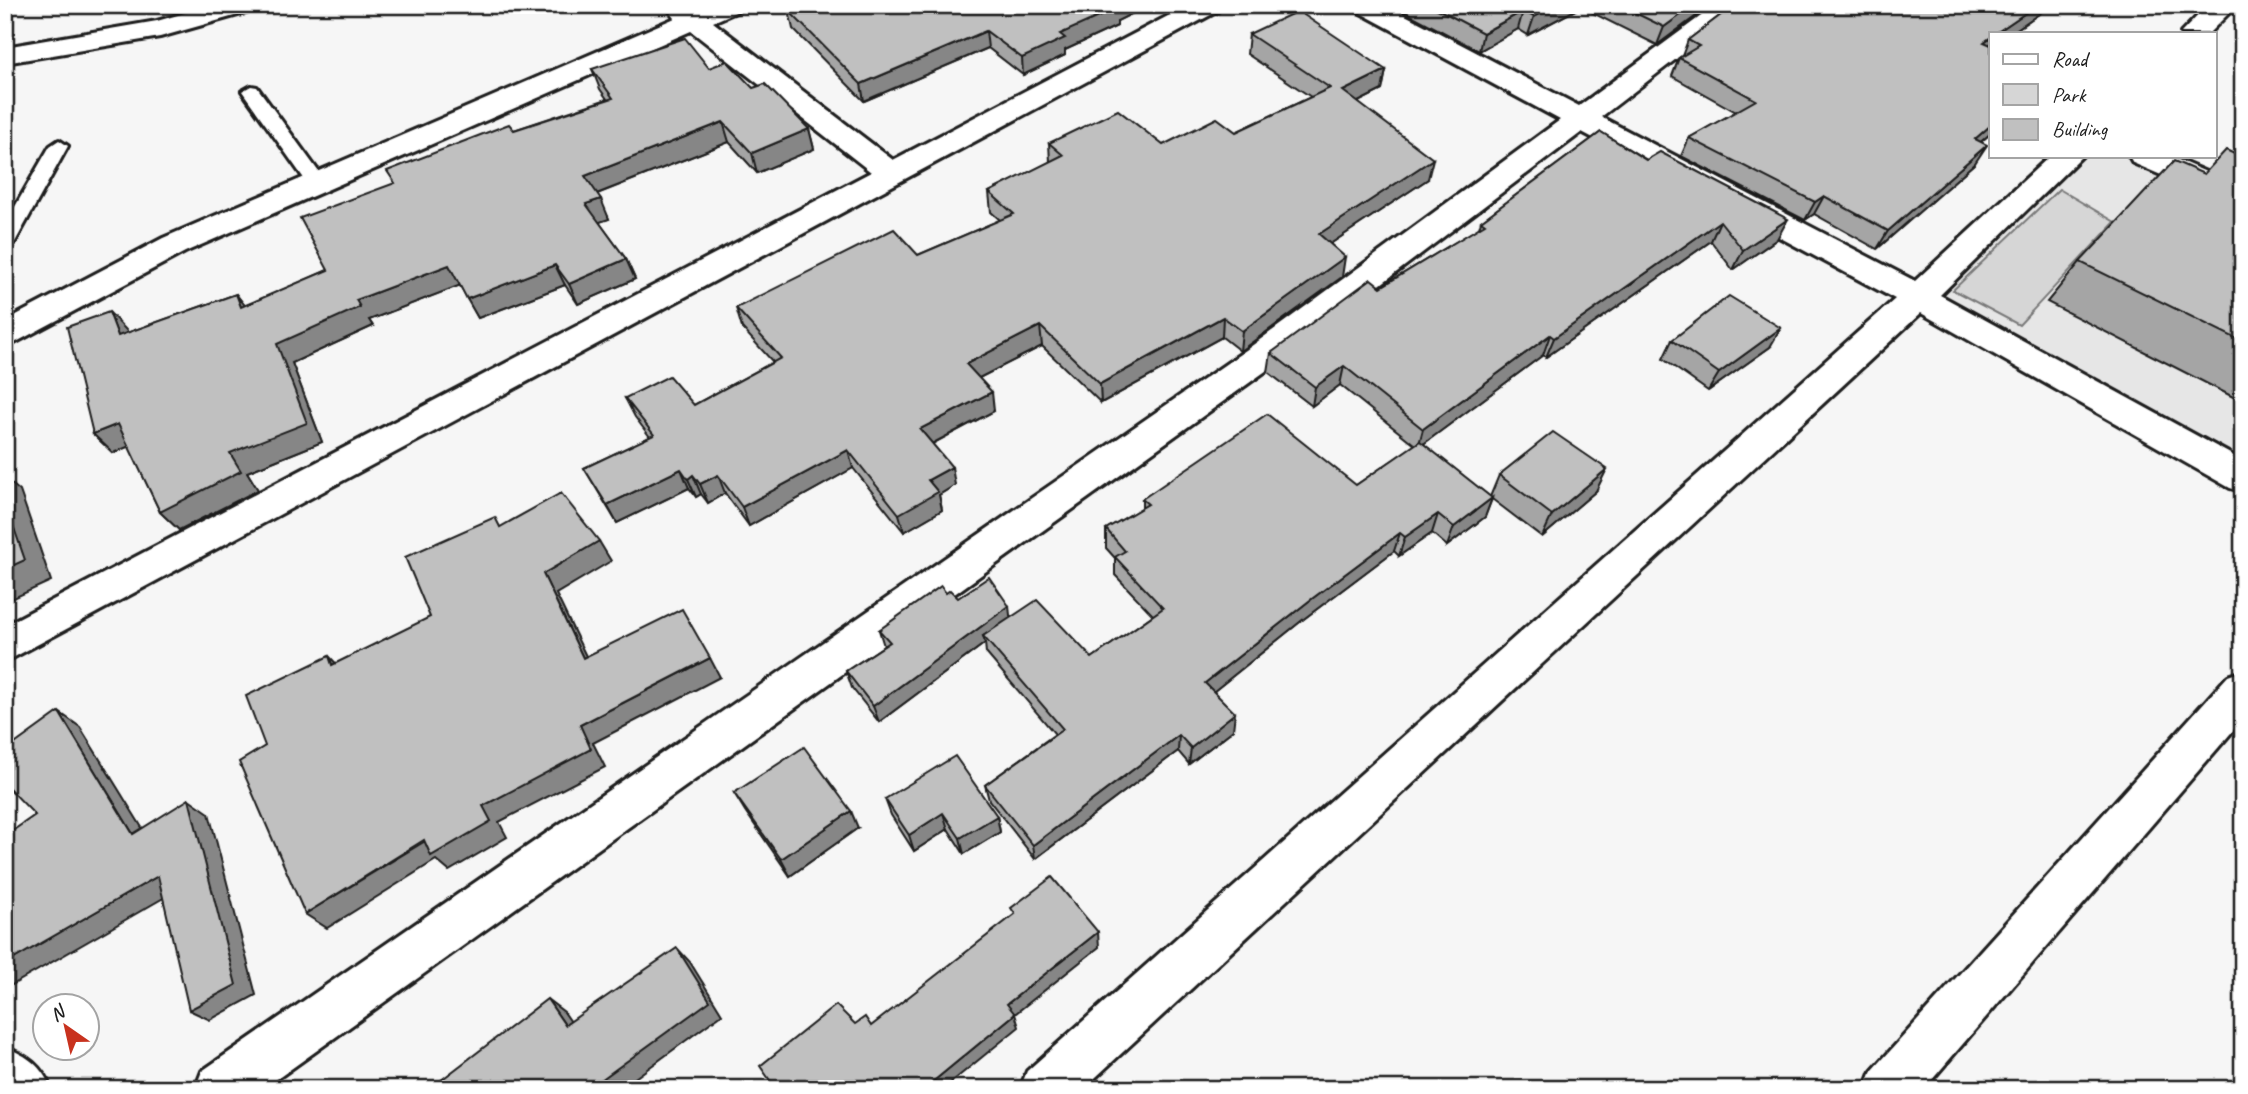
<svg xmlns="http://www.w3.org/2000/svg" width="2248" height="1094" font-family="Caveat,sans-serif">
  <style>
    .built { fill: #e6e6e6 }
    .green { fill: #d6d6d6; stroke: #797979; stroke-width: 2 }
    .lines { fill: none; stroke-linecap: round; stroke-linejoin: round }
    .service-casing { stroke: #1c1c1c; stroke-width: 6 }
    .minor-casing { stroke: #1c1c1c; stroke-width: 6 }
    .service { fill: #fff; fill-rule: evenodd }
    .minor { fill: #fff; fill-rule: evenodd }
    .wall { fill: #a5a5a5; stroke: #1c1c1c; stroke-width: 2 }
    .shaded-wall { fill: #868686; stroke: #1c1c1c; stroke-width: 2 }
    .building { fill: #c0c0c0; stroke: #1c1c1c; stroke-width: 2 }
  </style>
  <rect width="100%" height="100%" fill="#f6f6f6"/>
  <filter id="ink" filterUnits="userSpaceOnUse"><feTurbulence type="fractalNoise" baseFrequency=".0143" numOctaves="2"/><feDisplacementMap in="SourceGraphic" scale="14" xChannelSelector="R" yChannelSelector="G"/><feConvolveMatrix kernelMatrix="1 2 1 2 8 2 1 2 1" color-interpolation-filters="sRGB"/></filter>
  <g filter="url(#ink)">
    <path class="built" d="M 2067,156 L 2144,156 L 2243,200 L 2243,478 L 1918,297 Z"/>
    <path class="green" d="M 2059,189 L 2115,222 L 2019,325 L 1953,290 Z"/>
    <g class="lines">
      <g class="service-casing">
        <g id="service">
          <path d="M 251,86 L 257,87 L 324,179 L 327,183 L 324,187 L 310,187 L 242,91 Z"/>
          <path d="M 59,140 L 68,146 L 15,242 L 5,249 L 5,224 L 50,146 Z"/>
        </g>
      </g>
      <g class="minor-casing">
        <g id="minor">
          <path d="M 213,5 L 256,5 L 252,11 L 160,37 L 5,63 L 5,47 L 157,21 Z"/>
          <path d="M 665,5 L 691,5 L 697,9 L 706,5 L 742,5 L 738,11 L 713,22 L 893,160 L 1189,5 L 1222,5 L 1218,11 L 5,662 L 5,625 L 871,172 L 691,31 L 185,252 L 5,348 L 5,321 L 163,238 L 675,18 Z"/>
          <path d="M 1353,5 L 1386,5 L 1579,106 L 1716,5 L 1746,5 L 1601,117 L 1915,281 L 2050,156 L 2082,156 L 1940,295 L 2243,461 L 2243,492 L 2230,488 L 1921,313 L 1083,1089 L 1020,1089 L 1027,1071 L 1895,299 L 1582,132 L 1270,368 L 263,1089 L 195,1089 L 202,1071 L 1246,350 L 1560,120 L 1357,11 Z"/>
          <path d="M 2208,5 L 2237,5 L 2209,33 L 2181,33 Z"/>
          <path d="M 2129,156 L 2169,156 L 2243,188 L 2243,210 L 2133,163 Z"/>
          <path d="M 2243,671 L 2243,719 L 1924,1089 L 1865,1089 L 1872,1071 L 2228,676 Z"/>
          <path d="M 5,1047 C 28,1056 42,1066 51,1089 L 5,1089 Z"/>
        </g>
      </g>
      <use href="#service" class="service"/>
      <use href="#minor" class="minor"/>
    </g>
    <g class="wall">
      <path d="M 806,5 L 1149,5 L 1117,21 L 1117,26 L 1065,50 L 1065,55 L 1023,75 L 988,48 L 864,101 L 793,29 L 789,11 Z"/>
      <path d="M 1392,5 L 1711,5 L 1657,45 L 1581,7 L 1528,35 L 1518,29 L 1479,51 Z"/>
      <path d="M 1734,5 L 2052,5 L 2011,33 L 1991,33 L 1991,133 L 1981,142 L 1975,163 L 1877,249 L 1814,214 L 1805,220 L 1681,156 L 1689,138 L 1736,112 L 1672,76 L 1679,58 L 1682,56 L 1688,40 Z"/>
      <path d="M 1249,34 L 1386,70 L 1382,90 L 1358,102 L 1428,179 L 1330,244 L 1342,277 L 1240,351 L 1222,337 L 1101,403 L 1042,346 L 979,378 L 994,411 L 932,444 L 955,485 L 939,495 L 942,510 L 904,532 L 853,468 L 749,526 L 725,493 L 708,503 L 701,494 L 696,497 L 689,488 L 617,523 L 584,468 L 650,437 L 635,417 L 625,398 L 694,405 L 773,362 L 742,328 L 736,308 L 918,255 L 1000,220 L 991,212 L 989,192 L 1050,162 L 1049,143 L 1163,145 L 1236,132 L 1311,97 L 1247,54 Z"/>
      <path d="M 709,68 L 753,88 L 809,129 L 814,149 L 757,173 L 729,142 L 597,194 L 609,219 L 599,222 L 626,259 L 635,279 L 578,304 L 565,285 L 478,318 L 460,285 L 369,320 L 373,326 L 292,363 L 322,442 L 247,472 L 258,490 L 179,530 L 160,512 L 129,446 L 113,453 L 93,434 L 127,331 L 127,333 L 236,294 L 245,306 L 328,270 L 394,183 L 514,130 L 607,99 L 600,89 L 592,69 Z"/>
      <path d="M 1601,132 L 1777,239 L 1733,270 L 1711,241 L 1546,357 L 1543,355 L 1423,444 L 1490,497 L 1499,475 L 1596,491 L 1542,537 L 1492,499 L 1485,517 L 1447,546 L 1432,533 L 1399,556 L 1394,551 L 1305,618 L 1214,691 L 1233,730 L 1189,764 L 1178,751 L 1035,859 L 989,800 L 985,785 L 1055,734 L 986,653 L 985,643 L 879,722 L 852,688 L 846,671 L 884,646 L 879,630 L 946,593 L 1010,618 L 1092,658 L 1153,615 L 1115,575 L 1115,558 L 1106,548 L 1106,529 L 1142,508 L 1142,499 L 1356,485 L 1415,445 L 1340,385 L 1312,406 L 1268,372 L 1271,353 L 1479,228 L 1481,221 Z"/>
      <path d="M 2243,158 L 2243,402 L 2047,302 L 2080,262 Z"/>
      <path d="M 1672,340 L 1770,347 L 1708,391 L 1663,359 Z"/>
      <path d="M 734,793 L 858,828 L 790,876 L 745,811 Z"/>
      <path d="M 885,799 L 997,816 L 1000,832 L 964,854 L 948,829 L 914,851 L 891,815 Z"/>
    </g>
    <g class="shaded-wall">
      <path d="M 1114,5 L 1149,5 L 1117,21 L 1117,26 L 1065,50 L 1065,55 L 1023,75 L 1022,58 L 1060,34 Z"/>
      <path d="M 1556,5 L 1581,5 L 1581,7 L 1528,35 L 1534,17 Z"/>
      <path d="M 1694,5 L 1711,5 L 1657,45 L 1664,27 Z"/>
      <path d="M 2037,5 L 2052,5 L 2011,33 L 1996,33 Z"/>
      <path d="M 1523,11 L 1518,29 L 1479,51 L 1483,33 Z"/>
      <path d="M 986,31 L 988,48 L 864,101 L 861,84 Z"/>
      <path d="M 1991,37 L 1991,47 L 1984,42 Z"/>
      <path d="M 1386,70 L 1382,90 L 1340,111 L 1343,91 Z"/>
      <path d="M 723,122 L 729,142 L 594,195 L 585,176 Z"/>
      <path d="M 1991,125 L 1991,133 L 1963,157 L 1975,139 Z"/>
      <path d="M 809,129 L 814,149 L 757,173 L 752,153 Z"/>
      <path d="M 1987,145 L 1975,163 L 1877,249 L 1888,231 Z"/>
      <path d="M 1433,159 L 1428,179 L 1315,254 L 1319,234 Z"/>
      <path d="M 1824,196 L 1814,214 L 1805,220 L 1815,202 Z"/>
      <path d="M 601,199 L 609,219 L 594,224 L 586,204 Z"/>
      <path d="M 1788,219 L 1777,239 L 1733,270 L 1743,250 Z"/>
      <path d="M 1720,221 L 1711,241 L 1546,357 L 1554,338 Z"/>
      <path d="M 1345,257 L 1342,277 L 1240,351 L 1242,331 Z"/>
      <path d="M 626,259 L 635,279 L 578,304 L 569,284 Z"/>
      <path d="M 449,265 L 461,285 L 369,320 L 373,326 L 292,363 L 322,442 L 247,472 L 258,490 L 179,530 L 160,512 L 230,453 L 277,344 L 356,300 Z"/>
      <path d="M 555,265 L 565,285 L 478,318 L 467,299 Z"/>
      <path d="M 236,294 L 251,313 L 241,307 Z"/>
      <path d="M 109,312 L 127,331 L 136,356 L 118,336 Z"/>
      <path d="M 1223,317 L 1222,337 L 1101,403 L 1100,384 Z"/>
      <path d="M 1040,326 L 1042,346 L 969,383 L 966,364 Z"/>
      <path d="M 1781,328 L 1770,347 L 1708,391 L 1719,373 Z"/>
      <path d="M 1550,335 L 1543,355 L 1418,448 L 1423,429 Z"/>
      <path d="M 1344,366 L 1340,385 L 1312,406 L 1315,387 Z"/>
      <path d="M 992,392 L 994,411 L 924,448 L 920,429 Z"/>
      <path d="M 118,424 L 137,443 L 113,453 L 93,434 Z"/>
      <path d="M 848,450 L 853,468 L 749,526 L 742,507 Z"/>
      <path d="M 952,467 L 955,485 L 939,495 L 942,510 L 904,532 L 899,514 L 928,480 Z"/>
      <path d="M 681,469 L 689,488 L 617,523 L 607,505 Z"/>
      <path d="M 1607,469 L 1596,491 L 1542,537 L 1552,515 Z"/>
      <path d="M 693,475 L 701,494 L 696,497 L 688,479 Z"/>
      <path d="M 718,475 L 725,493 L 708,503 L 700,484 Z"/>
      <path d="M 5,478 L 20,491 L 51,581 L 5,602 Z"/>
      <path d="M 1492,498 L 1485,517 L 1447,546 L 1454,527 Z"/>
      <path d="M 1438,514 L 1432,533 L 1399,556 L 1405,537 Z"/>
      <path d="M 1400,533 L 1394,551 L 1305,618 L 1203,700 L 1205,683 L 1309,601 Z"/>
      <path d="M 599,541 L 611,561 L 556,594 L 596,677 L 583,658 L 543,574 Z"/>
      <path d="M 1009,606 L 1011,624 L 983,636 L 985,643 L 879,722 L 873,706 Z"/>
      <path d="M 329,656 L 347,675 L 332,665 Z"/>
      <path d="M 710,658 L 720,677 L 593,743 L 605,767 L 499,822 L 507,837 L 449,871 L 436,860 L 327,928 L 305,914 L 483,806 L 580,725 Z"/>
      <path d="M 59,712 L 80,727 L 154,847 L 133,834 Z"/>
      <path d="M 1235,713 L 1233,730 L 1189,764 L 1191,748 Z"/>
      <path d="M 1179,735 L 1178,751 L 1035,859 L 1033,845 Z"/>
      <path d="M 189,799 L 209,813 L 256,995 L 210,1020 L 189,1010 Z"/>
      <path d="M 851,811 L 858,828 L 790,876 L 781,859 Z"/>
      <path d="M 943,813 L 948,829 L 914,851 L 909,835 Z"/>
      <path d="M 997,816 L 1000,832 L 964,854 L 960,838 Z"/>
      <path d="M 158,876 L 179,889 L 5,989 L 5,964 Z"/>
      <path d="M 1098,932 L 1099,947 L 1011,1017 L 1007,1004 Z"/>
      <path d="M 677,948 L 690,962 L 722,1014 L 620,1089 L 601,1089 L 601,1080 Z"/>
      <path d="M 547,999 L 564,1012 L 582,1038 L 565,1025 Z"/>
      <path d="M 1015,1014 L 1019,1027 L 943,1089 L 924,1089 Z"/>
    </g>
    <g class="building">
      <path d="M 806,5 L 1114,5 L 1112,6 L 1116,9 L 1060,34 L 1065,38 L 1022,58 L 986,31 L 861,84 L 789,11 Z"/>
      <path d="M 1430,5 L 1556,5 L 1534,17 L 1523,11 L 1483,33 Z"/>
      <path d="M 1619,5 L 1694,5 L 1664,27 Z"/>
      <path d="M 1734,5 L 2037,5 L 1996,33 L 1991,33 L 1991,37 L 1984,42 L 1991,45 L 1991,125 L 1975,139 L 1987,145 L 1888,231 L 1824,196 L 1815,202 L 1689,138 L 1756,100 L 1679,58 L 1699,46 L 1688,40 Z"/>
      <path d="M 1298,11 L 1386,70 L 1343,91 L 1433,159 L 1319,234 L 1345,257 L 1242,331 L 1223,317 L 1100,384 L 1040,326 L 966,364 L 992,392 L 920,429 L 952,467 L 928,480 L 938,492 L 899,514 L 848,450 L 742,507 L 718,475 L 700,484 L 693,475 L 688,479 L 681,469 L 607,505 L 584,468 L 654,435 L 625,398 L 669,376 L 694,405 L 781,358 L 736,308 L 894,229 L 918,255 L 1014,214 L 989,192 L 1063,155 L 1049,143 L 1118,110 L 1163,145 L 1217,118 L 1236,132 L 1330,88 L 1249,34 Z"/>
      <path d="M 685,38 L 709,68 L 727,61 L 753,88 L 765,84 L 809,129 L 752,153 L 723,122 L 585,176 L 601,199 L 586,204 L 626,259 L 569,284 L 555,265 L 467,299 L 449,265 L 356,300 L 360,307 L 277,344 L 307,423 L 230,453 L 241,471 L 160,512 L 118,424 L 93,434 L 67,327 L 109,312 L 118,336 L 236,294 L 241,307 L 328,270 L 300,218 L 395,183 L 387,171 L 509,124 L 514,130 L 613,98 L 592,69 Z"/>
      <path d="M 1601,132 L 1646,160 L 1660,152 L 1788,219 L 1743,250 L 1720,221 L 1554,338 L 1550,335 L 1423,429 L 1344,366 L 1315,387 L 1271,353 L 1371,279 L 1381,287 L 1485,224 L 1481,221 Z"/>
      <path d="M 2226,150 L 2243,158 L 2243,342 L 2080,262 L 2174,161 L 2204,174 Z"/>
      <path d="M 1729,296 L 1781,328 L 1719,373 L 1672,340 Z"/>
      <path d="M 1267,414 L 1356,485 L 1420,441 L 1492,498 L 1454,527 L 1438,514 L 1405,537 L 1400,533 L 1309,601 L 1205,683 L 1235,713 L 1191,748 L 1179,735 L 1033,845 L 985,785 L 1063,729 L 983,636 L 1037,600 L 1092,658 L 1163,608 L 1115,557 L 1125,551 L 1106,529 L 1148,504 L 1142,499 Z"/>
      <path d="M 1553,432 L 1607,469 L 1552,515 L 1499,475 Z"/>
      <path d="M 561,493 L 599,541 L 543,574 L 583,658 L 682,609 L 710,658 L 580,725 L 591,749 L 483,806 L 491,821 L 431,856 L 424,840 L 305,914 L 239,762 L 265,746 L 246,696 L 329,656 L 332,665 L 430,617 L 405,557 L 495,517 L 500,527 Z"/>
      <path d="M 5,502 L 25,560 L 5,569 Z"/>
      <path d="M 989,577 L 1009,606 L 873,706 L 846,671 L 890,642 L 879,630 L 941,586 L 946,593 L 950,590 L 958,598 Z"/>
      <path d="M 59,712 L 133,834 L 189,799 L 236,985 L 189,1010 L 158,876 L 5,964 L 5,836 L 35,815 L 5,784 L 5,751 Z"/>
      <path d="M 804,747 L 851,811 L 781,859 L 734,793 Z"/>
      <path d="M 955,756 L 997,816 L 960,838 L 943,813 L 909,835 L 885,799 Z"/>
      <path d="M 1052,877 L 1098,932 L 1007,1004 L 1015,1014 L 924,1089 L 776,1089 L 760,1066 L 836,1005 L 855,1024 L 865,1017 L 871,1026 L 1015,914 L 1011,908 Z"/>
      <path d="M 677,948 L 710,1001 L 601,1080 L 605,1086 L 601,1089 L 439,1089 L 443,1086 L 440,1081 L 547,999 L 565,1025 Z"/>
    </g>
  </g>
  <rect width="2248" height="1094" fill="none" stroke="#fff" stroke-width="28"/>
  <rect x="14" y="14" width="2220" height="1066" fill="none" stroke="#1c1c1c" stroke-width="2.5" filter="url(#ink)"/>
  <rect x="1989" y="32" width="228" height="126" fill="#ffffff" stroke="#a4a4a4" stroke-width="2"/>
  <rect x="2003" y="54" width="35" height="10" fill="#ffffff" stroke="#a4a4a4" stroke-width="2"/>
  <text x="2052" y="66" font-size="21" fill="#1c1c1c">Road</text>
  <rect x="2003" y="84" width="35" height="21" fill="#d6d6d6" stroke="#a4a4a4" stroke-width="2"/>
  <text x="2052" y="102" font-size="21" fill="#1c1c1c">Park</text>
  <rect x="2003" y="119" width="35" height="21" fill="#c0c0c0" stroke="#a4a4a4" stroke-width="2"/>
  <text x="2052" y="136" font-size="21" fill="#1c1c1c">Building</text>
  <g transform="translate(66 1027) rotate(326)"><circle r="33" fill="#ffffff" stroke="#a4a4a4" stroke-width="2"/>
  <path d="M0-5L12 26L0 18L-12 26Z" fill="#c8321e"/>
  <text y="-10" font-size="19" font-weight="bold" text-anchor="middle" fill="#1c1c1c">N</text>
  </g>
</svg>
